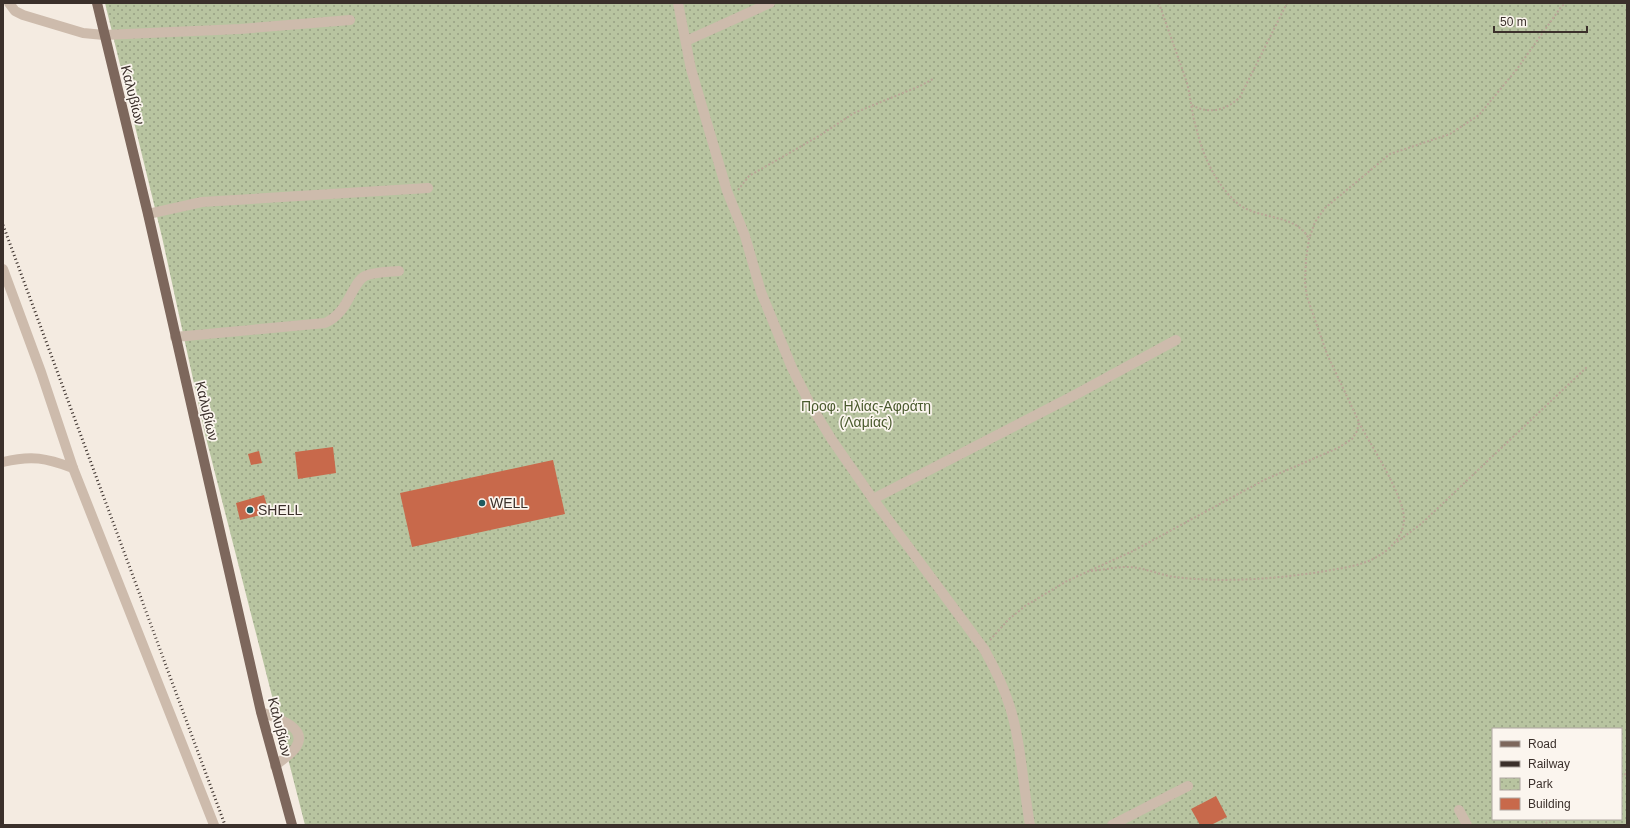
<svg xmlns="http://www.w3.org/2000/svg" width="1630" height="828" font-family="Helvetica,sans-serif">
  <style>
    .park { fill: url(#park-dots); fill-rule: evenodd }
    .building { fill: #c8694b }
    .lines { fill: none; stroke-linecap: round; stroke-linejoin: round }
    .path { stroke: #b9a596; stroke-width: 2; stroke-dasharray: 2 2; stroke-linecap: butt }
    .minor { stroke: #cdbbac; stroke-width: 10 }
    .major { stroke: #7d675c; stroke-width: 10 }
    .rail { stroke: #3b302b; stroke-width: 3; stroke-dasharray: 1 3; stroke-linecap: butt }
    .poi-dot { fill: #1f5a5e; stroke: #fbf5ee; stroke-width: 1.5 }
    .labels { text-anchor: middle; stroke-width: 3.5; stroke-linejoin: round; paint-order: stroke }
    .street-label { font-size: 14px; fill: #3b302b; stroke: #fbf5ee }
    .park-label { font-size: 14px; fill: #4a5a2e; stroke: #fbf5ee }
    .poi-label { font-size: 14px; fill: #3b302b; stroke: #fbf5ee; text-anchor: start }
  </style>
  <defs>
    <pattern id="park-dots" width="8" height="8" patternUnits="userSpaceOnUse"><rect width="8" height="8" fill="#b8c4a0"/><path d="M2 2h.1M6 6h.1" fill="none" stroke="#97a083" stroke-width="1.8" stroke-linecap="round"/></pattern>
  </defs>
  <rect width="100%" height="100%" fill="#f4ebe1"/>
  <path class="park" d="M 105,3 L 1627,3 L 1627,825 L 305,825 L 205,434 L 162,237 ZM 1493,729 L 1621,729 L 1621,819 L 1493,819 Z"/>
  <g class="building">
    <path d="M 333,447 L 336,473 L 298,479 L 295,452 Z"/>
    <path d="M 259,451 L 262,463 L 251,465 L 248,454 Z"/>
    <path d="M 553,460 L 565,514 L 412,547 L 400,493 Z"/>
    <path d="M 264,495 L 269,513 L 240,520 L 236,503 Z"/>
    <path d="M 1216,796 L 1227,817 L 1211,825 L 1200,825 L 1191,809 Z"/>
  </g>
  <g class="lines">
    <g class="path">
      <path d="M 1159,3 C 1168,30 1178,56 1187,83 C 1191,99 1192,115 1197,131 C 1203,156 1216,184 1236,202 C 1257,221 1295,212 1309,239"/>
      <path d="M 1192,105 C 1209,115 1227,110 1240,97 L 1287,3"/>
      <path d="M 738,190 L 749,176 L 819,136 L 854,113 L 920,86 L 933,79"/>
      <path d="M 1397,542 L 1421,524 L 1588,366"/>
      <path d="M 1091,571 C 1103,570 1115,567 1127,567 C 1144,567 1159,575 1175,577 C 1224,583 1276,579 1326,571 C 1342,568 1360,566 1375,558 C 1390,550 1404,536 1404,519 C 1404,496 1371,445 1359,423"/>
      <path d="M 990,640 L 1008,620 L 1025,606 L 1067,581 L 1133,551 L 1264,480 L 1338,448 L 1352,439 L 1357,431 L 1359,422 L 1327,354 L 1307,297 L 1305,282 L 1306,259 L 1309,239 L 1315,222 L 1325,208 L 1390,154 L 1450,134 L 1479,115 L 1517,69 L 1561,7 L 1566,3"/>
      <path d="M 1621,777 L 1627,773"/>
      <path d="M 1542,825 L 1553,819"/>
    </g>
    <g class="minor">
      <path d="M 9,3 L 15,11 L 23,15 L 83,33 L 104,35 L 240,29 L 350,20"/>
      <path d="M 678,3 L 691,69 L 727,191 L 745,236 L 761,292 L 792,368 L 810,404 L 832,440 L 873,499 L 984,649 C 994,667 1003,685 1009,704 C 1021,740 1023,787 1030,825"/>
      <path d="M 686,41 L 770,3"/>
      <path d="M 148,214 L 202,202 L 428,188"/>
      <path d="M 3,269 L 41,372 L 73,468 L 214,825"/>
      <path d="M 175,337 L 325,323 C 350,312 351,283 365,276 C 374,272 389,272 399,271"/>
      <path d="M 3,462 C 32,455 46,458 73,468"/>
      <path d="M 873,499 L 1073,396 L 1176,340"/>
      <path d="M 261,712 C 274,717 309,727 296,747 C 292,754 281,760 275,766"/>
      <path d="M 1459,810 L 1467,825"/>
      <path d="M 1112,825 L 1188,786"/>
    </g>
    <path class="major" d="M 97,3 L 148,214 L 261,712 L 292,825"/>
    <path class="rail" d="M 3,225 L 225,825"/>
  </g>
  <g class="poi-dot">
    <circle cx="482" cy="503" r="4"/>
    <circle cx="250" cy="510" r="4"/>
  </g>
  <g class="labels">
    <g class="street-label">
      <text transform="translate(133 95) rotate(76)" y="5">Καλυβίων</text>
      <text transform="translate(207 411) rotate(77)" y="5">Καλυβίων</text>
      <text transform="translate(280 727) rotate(76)" y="5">Καλυβίων</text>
    </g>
    <g class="park-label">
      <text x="866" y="411">Προφ. Ηλίας-Αφράτη<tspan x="866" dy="16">(Λαμίας)</tspan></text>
    </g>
    <g class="poi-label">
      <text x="490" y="508">WELL</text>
      <text x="258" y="515">SHELL</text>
    </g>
  </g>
  <rect width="1630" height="828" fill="none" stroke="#3b302b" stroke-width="8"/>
  <rect x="1492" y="728" width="130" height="92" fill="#fbf5ee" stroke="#aea6a0"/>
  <rect x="1500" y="741" width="20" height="6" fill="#7d675c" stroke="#aea6a0"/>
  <text x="1528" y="748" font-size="12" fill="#3b302b">Road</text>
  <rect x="1500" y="761" width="20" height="6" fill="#3b302b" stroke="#aea6a0"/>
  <text x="1528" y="768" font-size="12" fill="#3b302b">Railway</text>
  <rect x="1500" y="778" width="20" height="12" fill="url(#park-dots)" stroke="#aea6a0"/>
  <text x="1528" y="788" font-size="12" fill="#3b302b">Park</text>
  <rect x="1500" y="798" width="20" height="12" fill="#c8694b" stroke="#aea6a0"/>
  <text x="1528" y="808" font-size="12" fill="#3b302b">Building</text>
  <path d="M1494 26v6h93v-6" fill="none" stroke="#3b302b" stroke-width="2"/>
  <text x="1500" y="26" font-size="12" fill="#3b302b" stroke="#fbf5ee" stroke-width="3" paint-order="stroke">50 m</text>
</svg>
